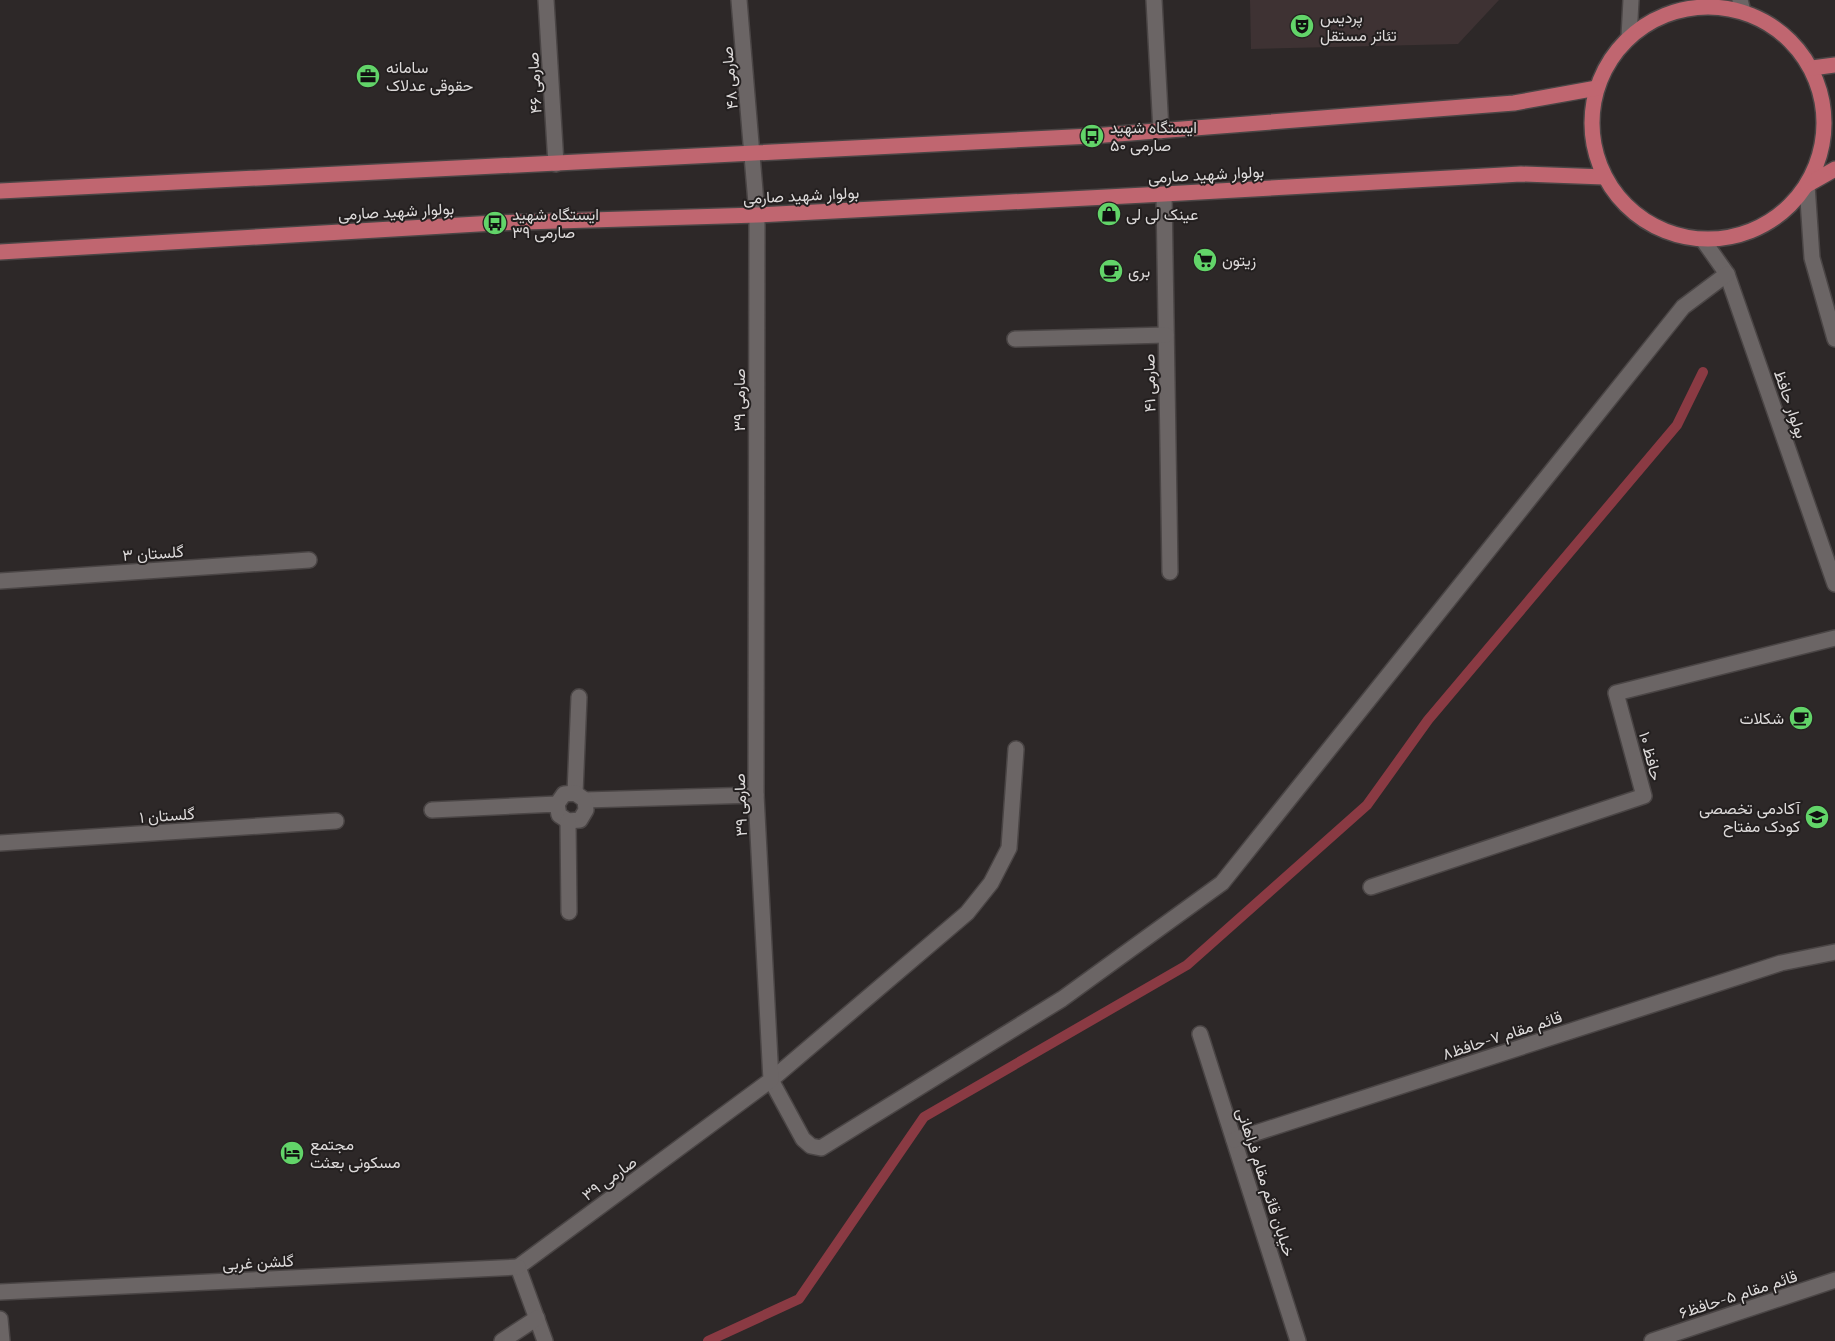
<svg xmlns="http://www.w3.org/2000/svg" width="1835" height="1341" font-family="'PT Serif',Vazirmatn,serif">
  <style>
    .built { fill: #3e3233 }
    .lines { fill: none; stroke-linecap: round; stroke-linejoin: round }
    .stream { stroke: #8a3a43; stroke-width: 10 }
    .minor-casing { stroke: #4a4545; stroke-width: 18 }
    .major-casing { stroke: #4a4545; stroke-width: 18 }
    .minor { stroke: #6b6565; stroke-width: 15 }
    .major { stroke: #c06670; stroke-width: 15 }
    .labels { text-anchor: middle; stroke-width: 4; stroke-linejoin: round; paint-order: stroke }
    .poi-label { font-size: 16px; fill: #dddada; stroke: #231f1f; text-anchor: start }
    .street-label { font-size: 16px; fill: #dddada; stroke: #231f1f }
  </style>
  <rect width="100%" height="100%" fill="#2d2828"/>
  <path class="built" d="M 1250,0 L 1499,0 L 1458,44 L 1251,49 Z"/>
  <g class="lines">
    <path class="stream" d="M 708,1341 L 799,1299 L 924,1117 L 1187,965 L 1367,805 L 1428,720 L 1677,425 L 1703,372"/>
    <g class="minor-casing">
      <g id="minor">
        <path d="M 546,0 L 556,164"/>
        <path d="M 1154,0 L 1161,131"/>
        <path d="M 1740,0 L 1743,11"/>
        <path d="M 1629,37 L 1631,0"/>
        <path d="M 1807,185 L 1812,258 L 1835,339"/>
        <path d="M 1164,194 L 1170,572"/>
        <path d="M 1703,240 L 1727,274 L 1835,584"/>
        <path d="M 1015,339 L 1166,335"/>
        <path d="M 0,581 L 309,560"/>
        <path d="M 1016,749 L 1009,848 L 991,883 L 967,913 L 771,1080 L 803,1139 L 811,1146 L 821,1148 L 1062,999 L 1222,883 L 1683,307 L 1727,274"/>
        <path d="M 575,793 L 579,697"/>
        <path d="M 585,800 L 756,795"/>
        <path d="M 432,810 L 557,804 L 564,794 L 575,793 L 585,800 L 586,810 L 580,820 L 568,821 L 559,815 L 557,804"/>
        <path d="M 568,821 L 569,912"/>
        <path d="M 0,843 L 336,821"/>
        <path d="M 1371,887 L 1644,796 L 1616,693 L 1835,638"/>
        <path d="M 1200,1034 L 1298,1341"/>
        <path d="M 1234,1140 L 1781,963 L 1835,952"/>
        <path d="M 518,1267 L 771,1080 L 756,795 L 757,215 L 739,0"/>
        <path d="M 518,1267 L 545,1341"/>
        <path d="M 0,1292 L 518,1267"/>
        <path d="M 0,1319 L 2,1341"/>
        <path d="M 502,1341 L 537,1318"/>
        <path d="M 1652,1341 L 1835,1280"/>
      </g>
    </g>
    <g class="major-casing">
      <g id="major">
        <circle cx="1708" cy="123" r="116"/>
        <path d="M 1812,68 L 1835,65"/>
        <path d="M 1807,185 L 1835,169"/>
        <path d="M 0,191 L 1092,136 L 1514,103 L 1597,88"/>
        <path d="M 0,252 L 495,223 L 757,215 L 1164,194 L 1521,174 L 1604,177"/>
      </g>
    </g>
    <use href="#minor" class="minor"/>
    <use href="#major" class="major"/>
  </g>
  <defs>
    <g id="theatre-disc" transform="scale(1.25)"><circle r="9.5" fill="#62d469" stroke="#231f1f"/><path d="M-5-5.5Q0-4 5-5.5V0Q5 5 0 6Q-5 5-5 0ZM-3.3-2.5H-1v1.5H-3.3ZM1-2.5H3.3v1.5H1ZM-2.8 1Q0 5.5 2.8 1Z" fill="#111"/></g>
    <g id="office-disc" transform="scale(1.25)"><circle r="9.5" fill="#62d469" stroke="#231f1f"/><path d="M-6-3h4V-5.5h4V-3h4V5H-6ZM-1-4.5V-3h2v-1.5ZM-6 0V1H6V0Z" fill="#111"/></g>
    <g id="bus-disc" transform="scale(1.25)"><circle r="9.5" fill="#62d469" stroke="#231f1f"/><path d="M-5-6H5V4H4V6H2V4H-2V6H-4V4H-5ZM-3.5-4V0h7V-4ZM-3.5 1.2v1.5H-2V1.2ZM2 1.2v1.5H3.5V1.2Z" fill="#111"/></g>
    <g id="shop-disc" transform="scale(1.25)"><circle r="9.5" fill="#62d469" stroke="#231f1f"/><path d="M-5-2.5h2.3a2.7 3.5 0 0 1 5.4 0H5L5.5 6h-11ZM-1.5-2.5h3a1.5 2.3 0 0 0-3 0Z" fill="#111"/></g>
    <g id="supermarket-disc" transform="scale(1.25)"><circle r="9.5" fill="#62d469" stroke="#231f1f"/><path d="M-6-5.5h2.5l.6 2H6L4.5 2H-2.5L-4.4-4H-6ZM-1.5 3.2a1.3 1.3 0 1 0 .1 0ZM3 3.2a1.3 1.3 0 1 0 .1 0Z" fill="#111"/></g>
    <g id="cafe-disc" transform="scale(1.25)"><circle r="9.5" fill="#62d469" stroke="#231f1f"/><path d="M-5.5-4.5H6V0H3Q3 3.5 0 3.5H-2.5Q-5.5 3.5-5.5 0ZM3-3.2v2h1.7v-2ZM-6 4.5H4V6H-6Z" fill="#111"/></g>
    <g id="school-disc" transform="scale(1.25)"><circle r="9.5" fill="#62d469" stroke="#231f1f"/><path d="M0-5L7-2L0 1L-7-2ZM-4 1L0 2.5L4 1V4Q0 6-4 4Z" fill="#111"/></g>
    <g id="hotel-disc" transform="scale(1.25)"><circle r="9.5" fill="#62d469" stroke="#231f1f"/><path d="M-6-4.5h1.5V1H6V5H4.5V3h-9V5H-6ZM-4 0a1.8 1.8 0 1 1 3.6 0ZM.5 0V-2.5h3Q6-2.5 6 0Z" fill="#111"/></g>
  </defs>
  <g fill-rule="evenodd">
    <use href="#theatre-disc" x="1302" y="26"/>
    <use href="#office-disc" x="368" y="76"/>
    <use href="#bus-disc" x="1092" y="136"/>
    <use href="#shop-disc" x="1109" y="214"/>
    <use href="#bus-disc" x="495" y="223"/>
    <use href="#supermarket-disc" x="1205" y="260"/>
    <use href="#cafe-disc" x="1111" y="271"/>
    <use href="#cafe-disc" x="1801" y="718"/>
    <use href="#school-disc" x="1817" y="817"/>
    <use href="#hotel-disc" x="292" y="1153"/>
  </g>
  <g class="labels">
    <g class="poi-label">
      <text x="1320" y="23">پردیس<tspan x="1320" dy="18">تئاتر مستقل</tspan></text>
      <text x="386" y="73">سامانه<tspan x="386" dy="18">حقوقی عدلاک</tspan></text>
      <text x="1110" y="133">ایستگاه شهید<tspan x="1110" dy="18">صارمی ۵۰</tspan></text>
      <text x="512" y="220">ایستگاه شهید<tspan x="512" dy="18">صارمی ۳۹</tspan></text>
      <text x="1126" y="220">عینک لی لی</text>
      <text x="1222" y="266">زیتون</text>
      <text x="1128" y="277">بری</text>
      <text x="1784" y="724" text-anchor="end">شکلات</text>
      <text x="1800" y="814" text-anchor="end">آکادمی تخصصی<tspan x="1800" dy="18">کودک مفتاح</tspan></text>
      <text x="310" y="1150">مجتمع<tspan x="310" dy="18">مسکونی بعثت</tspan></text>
    </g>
    <g class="street-label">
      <text transform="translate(729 78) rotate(-95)" y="6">صارمی ۴۸</text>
      <text transform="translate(534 83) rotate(-93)" y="6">صارمی ۴۶</text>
      <text transform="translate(1206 174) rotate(-3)" y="6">بولوار شهید صارمی</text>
      <text transform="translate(801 195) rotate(-3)" y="6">بولوار شهید صارمی</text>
      <text transform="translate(396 211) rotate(-3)" y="6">بولوار شهید صارمی</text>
      <text transform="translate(1149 383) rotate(-91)" y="6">صارمی ۴۱</text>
      <text transform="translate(739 400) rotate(-90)" y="6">صارمی ۳۹</text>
      <text transform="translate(1791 404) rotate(71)" y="6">بولوار حافظ</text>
      <text transform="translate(153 553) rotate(-4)" y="6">گلستان ۳</text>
      <text transform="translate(1651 756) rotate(75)" y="6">حافظ ۱۰</text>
      <text transform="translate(740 805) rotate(-92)" y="6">صارمی ۳۹</text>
      <text transform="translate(167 815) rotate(-4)" y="6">گلستان ۱</text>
      <text transform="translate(1502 1035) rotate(-18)" y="6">قائم مقام ۷-حافظ۸</text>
      <text transform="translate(609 1178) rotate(-36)" y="6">صارمی ۳۹</text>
      <text transform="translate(1266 1182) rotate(72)" y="6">خیابان قائم مقام فراهانی</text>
      <text transform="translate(258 1262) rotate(-3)" y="6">گلشن غربی</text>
      <text transform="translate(1738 1294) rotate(-18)" y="6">قائم مقام ۵-حافظ۶</text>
    </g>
  </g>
</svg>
